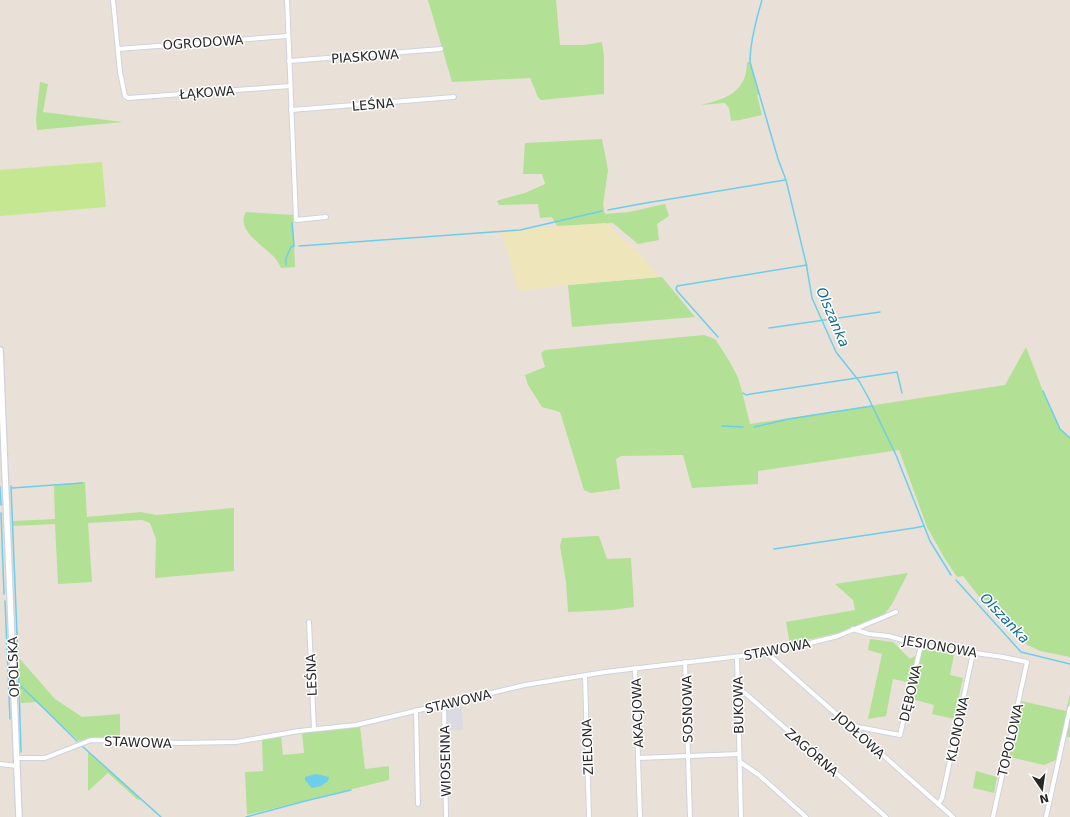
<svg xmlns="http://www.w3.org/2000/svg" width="1070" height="817" font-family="'DejaVu Sans',sans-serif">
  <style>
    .industrial { fill: #dbd9e2 }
    .green { fill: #b2e095 }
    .sand { fill: #efe5bb }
    .pitch { fill: #c6e791 }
    .water { fill: #6cceea }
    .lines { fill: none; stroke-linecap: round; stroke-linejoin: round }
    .stream { stroke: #6cceea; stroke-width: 1.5 }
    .minor-casing { stroke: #ced2e0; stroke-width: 6 }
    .secondary-casing { stroke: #ced2e0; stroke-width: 8 }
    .minor { stroke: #fff; stroke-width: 4 }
    .secondary { stroke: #fff; stroke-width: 5.5 }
    .labels { text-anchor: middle; stroke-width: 3; stroke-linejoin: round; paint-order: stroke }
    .street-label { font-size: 13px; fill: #272727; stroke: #fff }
    .water-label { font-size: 14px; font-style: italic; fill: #106a92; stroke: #fff }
  </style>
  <rect width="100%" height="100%" fill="#e9e1d8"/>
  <path class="industrial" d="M 462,703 L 463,730 L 446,730 L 445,707 Z"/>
  <g class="green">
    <path d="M 428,0 L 556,0 L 560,45 L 584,45 L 602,42 L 604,57 L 604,94 L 541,100 L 538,97 L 530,78 L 452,82 Z"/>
    <path d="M 747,62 L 750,62 L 759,95 L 757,95 L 762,115 L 740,120 L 731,121 L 729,108 L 725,103 L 701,105 C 726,99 747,92 747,62 Z"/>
    <path d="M 40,82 L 48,84 L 43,112 L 123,122 L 37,130 L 36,119 Z"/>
    <path d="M 602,139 L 608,170 L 603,205 L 605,214 L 629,212 L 665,204 L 669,216 L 657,224 L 659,240 L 638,244 L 613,223 L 557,226 L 552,217 L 540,218 L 538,204 L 499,205 L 497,201 L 499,200 L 525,193 L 545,184 L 542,174 L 523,174 L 525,143 Z"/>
    <path d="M 246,212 L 293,215 L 295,267 L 281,268 C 279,264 277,260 274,257 C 264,246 235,230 246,212 Z"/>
    <path d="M 662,277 L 695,317 L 572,327 L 568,285 Z"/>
    <path d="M 704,335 L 715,339 C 723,351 732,364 738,378 C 743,393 746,409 750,424 L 1005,385 L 1026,347 L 1043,391 L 1060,429 L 1070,438 L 1070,657 L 1040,651 L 1024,643 L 1025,633 C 1005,633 976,592 963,576 L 957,577 L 945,559 L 927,527 L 899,450 L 758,471 L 758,484 L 692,488 L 683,455 L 621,456 L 616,459 L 620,489 L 591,493 L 584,490 L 560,412 L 542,407 L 528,385 L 525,375 L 545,367 L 541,353 L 545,350 Z"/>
    <path d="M 85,482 L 87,517 L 141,512 L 156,515 L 234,508 L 234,571 L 155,578 L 156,539 L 150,523 L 142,520 L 88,523 L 92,582 L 58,584 L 55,524 L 13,526 L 13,521 L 55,519 L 54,485 Z"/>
    <path d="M 594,536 L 599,536 L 607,559 L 631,558 L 634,607 L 612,610 L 568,612 L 566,582 L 560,546 L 562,538 Z"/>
    <path d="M 908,573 L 892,604 L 884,615 L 837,633 L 790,644 L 786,622 L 855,610 L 853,600 L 835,584 Z"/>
    <path d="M 870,639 L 893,642 L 910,659 L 926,649 L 954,655 L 950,675 L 963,678 L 954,719 L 932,714 L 934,705 L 912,699 L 916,684 L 893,679 L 886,716 L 868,719 L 882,654 L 868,650 Z"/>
    <path d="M 18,659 L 20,659 L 55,699 L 82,717 L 120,714 L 120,738 L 93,737 L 79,741 L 36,702 L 21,703 Z"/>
    <path d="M 1070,694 L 1070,737 L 1061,736 L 1056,760 L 1044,765 L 1009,757 L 1021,701 L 1066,711 Z"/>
    <path d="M 360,726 L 365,769 L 389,766 L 389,780 L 247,815 L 245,772 L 263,771 L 262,740 L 281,736 L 283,755 L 304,753 L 302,733 Z"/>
    <path d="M 88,752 L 141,799 L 138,800 L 108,773 L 88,791 Z"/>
    <path d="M 976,771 L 997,777 L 994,793 L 973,788 Z"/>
  </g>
  <path class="sand" d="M 606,223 L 609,227 L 644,258 L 659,277 L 568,285 L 519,291 L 501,231 Z"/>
  <path class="pitch" d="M 102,162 L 106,207 L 0,216 L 0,170 Z"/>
  <path class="water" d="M 316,774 L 329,777 L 328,781 L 321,786 L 312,788 L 305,780 L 305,777 Z"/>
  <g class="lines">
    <g class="stream">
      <path d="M 762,0 C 756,20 750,42 750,62 L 778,159 L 786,180 L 806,263 L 812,298 L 836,352 L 859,381 L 868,397 L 896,455 L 930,541 L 951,575"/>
      <path d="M 608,210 L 640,204 L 785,180"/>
      <path d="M 292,223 L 294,246"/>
      <path d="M 299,246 L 520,230 L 602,211"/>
      <path d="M 286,265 L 286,258 L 291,247 L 294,246"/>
      <path d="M 769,328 L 880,312"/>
      <path d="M 718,337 L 678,292 L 676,289 L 677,286 L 807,265"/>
      <path d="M 1043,391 L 1060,429 L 1070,438"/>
      <path d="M 743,393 L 746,395 L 751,394 L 897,372 L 902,393"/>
      <path d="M 722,426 L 743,427"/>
      <path d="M 754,427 L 789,419 L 872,406"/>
      <path d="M 11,486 L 19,684 L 77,741"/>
      <path d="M 0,487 L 1,505"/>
      <path d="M 12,488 L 82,483"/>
      <path d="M 1,513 L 4,594"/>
      <path d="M 774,549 L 914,528 L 924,526"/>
      <path d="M 956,580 L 1021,652 L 1070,664"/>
      <path d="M 5,601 L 10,719"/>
      <path d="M 19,686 L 21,752"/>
      <path d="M 82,746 L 161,817"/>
      <path d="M 246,817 C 281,807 316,798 351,790"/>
    </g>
    <g class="minor-casing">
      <g id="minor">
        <path d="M 113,0 L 120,72 L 125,96 L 128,98 L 290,86"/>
        <path d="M 287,0 L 296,220 L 326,217"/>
        <path d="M 118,49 L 288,36"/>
        <path d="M 289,61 L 441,49"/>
        <path d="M 291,110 L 454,97"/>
        <path d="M 309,622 L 314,729"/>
        <path d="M 853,629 L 869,634 L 888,636 L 921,645 L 1003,657 L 1027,662 L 993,817"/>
        <path d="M 767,653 L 953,817"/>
        <path d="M 737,657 L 741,817"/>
        <path d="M 685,662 L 690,817"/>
        <path d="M 635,668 L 640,817"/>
        <path d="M 585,676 L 589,817"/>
        <path d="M 738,689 L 745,693 L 886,817"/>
        <path d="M 444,704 L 446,817"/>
        <path d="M 416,710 L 418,804"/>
        <path d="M 848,725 L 900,735 L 921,645"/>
        <path d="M 16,758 L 45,758 L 91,740 L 181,743 L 236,742 L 299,731 L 356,725 L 525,685 L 605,672 L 767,653 L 790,648 L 838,636 L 896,612"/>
        <path d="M 638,758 L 739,754"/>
        <path d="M 740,762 L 759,775 L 806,817"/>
        <path d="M 0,764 L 17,766"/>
        <path d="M 938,804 L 942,798 L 973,653"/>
        <path d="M 1046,817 L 1070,708"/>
      </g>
    </g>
    <g class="secondary-casing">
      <path id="secondary" d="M 0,350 L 19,817"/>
    </g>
    <use href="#minor" class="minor"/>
    <use href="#secondary" class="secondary"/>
  </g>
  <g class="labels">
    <g class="street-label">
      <text transform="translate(203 42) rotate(-4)" y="5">OGRODOWA</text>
      <text transform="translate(365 56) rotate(-4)" y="5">PIASKOWA</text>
      <text transform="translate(207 92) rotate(-4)" y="5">ŁĄKOWA</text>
      <text transform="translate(373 104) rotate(-5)" y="5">LEŚNA</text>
      <text transform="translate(940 646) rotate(10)" y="5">JESIONOWA</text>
      <text transform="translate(777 649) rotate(-11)" y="5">STAWOWA</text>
      <text transform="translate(13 667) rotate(-92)" y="5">OPOLSKA</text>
      <text transform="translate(311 675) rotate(-92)" y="5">LEŚNA</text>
      <text transform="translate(910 693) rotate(-77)" y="5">DĘBOWA</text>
      <text transform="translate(458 701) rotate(-13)" y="5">STAWOWA</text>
      <text transform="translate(738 705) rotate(-91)" y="5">BUKOWA</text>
      <text transform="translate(687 709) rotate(-91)" y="5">SOSNOWA</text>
      <text transform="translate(637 713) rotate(-92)" y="5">AKACJOWA</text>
      <text transform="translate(957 729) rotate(-78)" y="5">KLONOWA</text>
      <text transform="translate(860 735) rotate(42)" y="5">JODŁOWA</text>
      <text transform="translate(1010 740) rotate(-77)" y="5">TOPOLOWA</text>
      <text transform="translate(138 742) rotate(2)" y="5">STAWOWA</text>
      <text transform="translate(587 747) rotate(-92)" y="5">ZIELONA</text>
      <text transform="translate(812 752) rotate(41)" y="5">ZAGÓRNA</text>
      <text transform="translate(445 761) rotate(-91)" y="5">WIOSENNA</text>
    </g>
    <g class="water-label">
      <text transform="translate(833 317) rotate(67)" y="5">Olszanka</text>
      <text transform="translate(1005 618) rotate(46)" y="5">Olszanka</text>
    </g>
  </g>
  <g transform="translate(1042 789) rotate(167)" stroke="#ffffff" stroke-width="3" paint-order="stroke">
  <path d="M0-3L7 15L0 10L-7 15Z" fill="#272727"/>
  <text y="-6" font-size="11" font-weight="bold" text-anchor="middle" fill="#272727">N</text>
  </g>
</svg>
